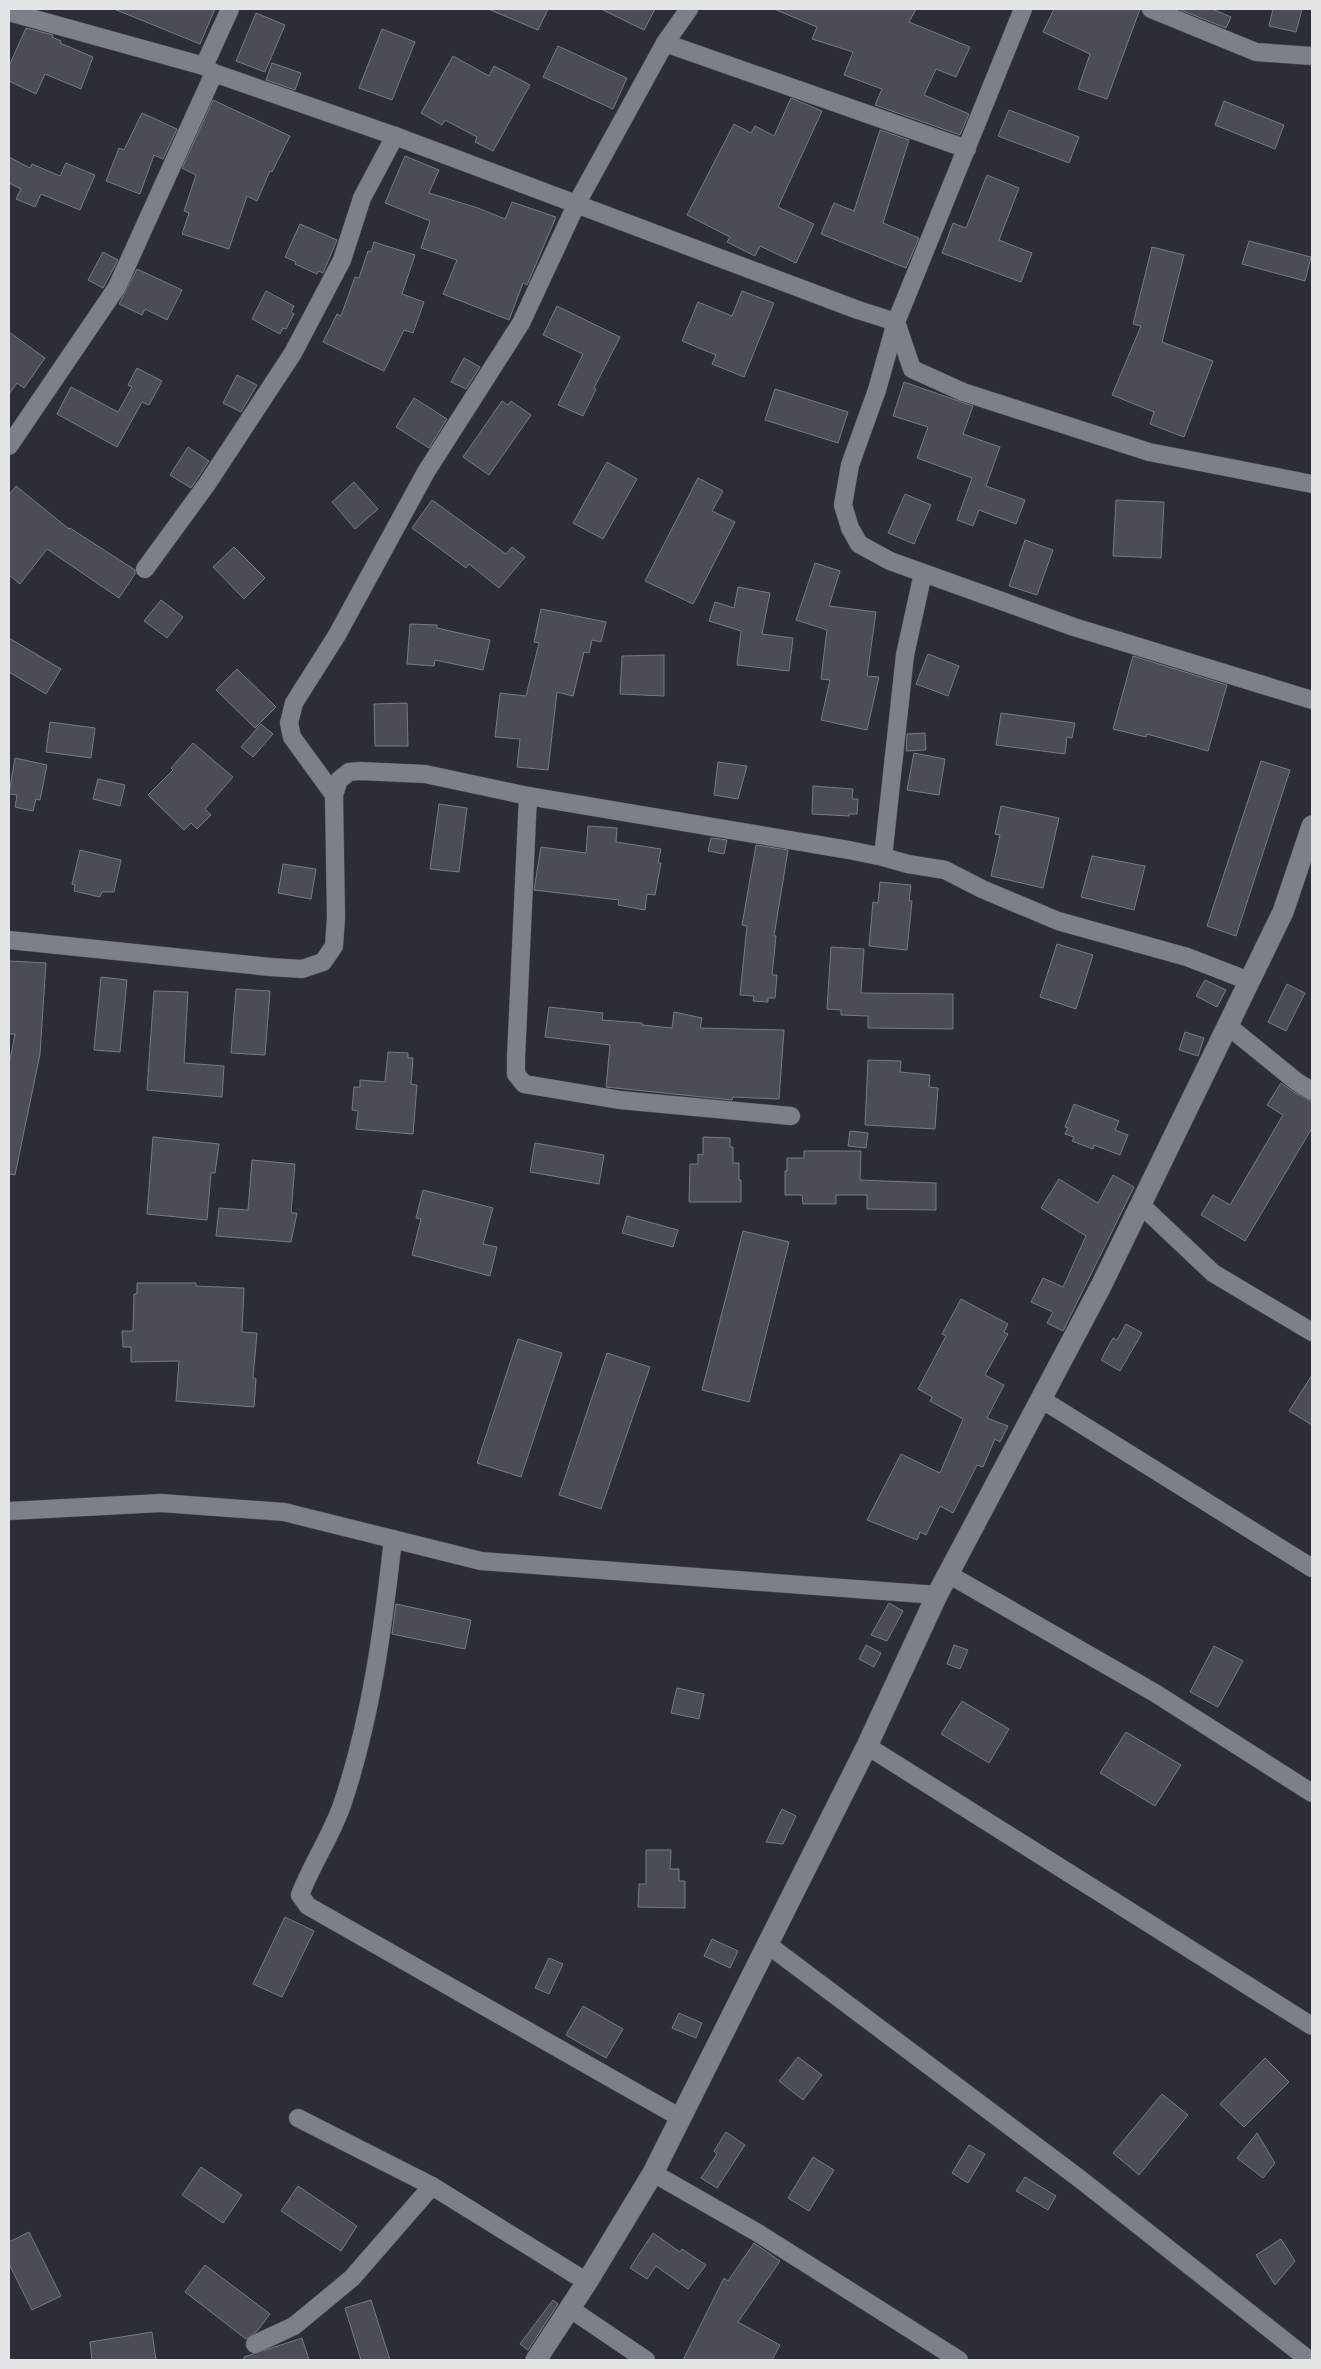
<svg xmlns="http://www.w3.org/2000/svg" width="1321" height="2369" font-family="Jost,sans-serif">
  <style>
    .building { fill: #4a4e54; stroke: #767b82 }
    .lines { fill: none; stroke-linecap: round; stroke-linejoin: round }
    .minor-casing { stroke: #4a4d51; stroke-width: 19 }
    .tertiary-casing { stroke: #4a4d51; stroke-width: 22 }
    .minor { stroke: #7c8187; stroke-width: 18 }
    .tertiary { stroke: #7c8187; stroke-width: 21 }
  </style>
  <rect width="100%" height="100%" fill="#2b2f35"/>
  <g class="building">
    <path d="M 114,9 L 215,9 L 200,44 Z"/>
    <path d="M 488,9 L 548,9 L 538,30 Z"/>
    <path d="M 601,9 L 655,9 L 644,30 Z"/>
    <path d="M 774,9 L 916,9 L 909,22 L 970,47 L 956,77 L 936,69 L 924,95 L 969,114 L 960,135 L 875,105 L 882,89 L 844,75 L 853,52 L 812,39 L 817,27 Z"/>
    <path d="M 1054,9 L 1140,9 L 1107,99 L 1078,89 L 1090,54 L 1043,32 Z"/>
    <path d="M 1178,9 L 1212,9 L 1231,17 L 1226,28 Z"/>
    <path d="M 1273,9 L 1302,9 L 1296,32 L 1269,26 Z"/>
    <path d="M 256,13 L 285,25 L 265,72 L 236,61 Z"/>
    <path d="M 26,28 L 53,35 L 52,37 L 61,41 L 60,43 L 93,57 L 81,89 L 45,74 L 36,94 L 9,81 L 9,66 Z"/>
    <path d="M 382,29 L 415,42 L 392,100 L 359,88 Z"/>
    <path d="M 558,46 L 627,78 L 613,109 L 543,77 Z"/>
    <path d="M 453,56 L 489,76 L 494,66 L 530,85 L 493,151 L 475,142 L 477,137 L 445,120 L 442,125 L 421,113 Z"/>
    <path d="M 272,63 L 301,73 L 295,90 L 266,80 Z"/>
    <path d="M 791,98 L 822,111 L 778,207 L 814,224 L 796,263 L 760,246 L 755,256 L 727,242 L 730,237 L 687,215 L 734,124 L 751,133 L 755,126 L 774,136 Z"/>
    <path d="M 213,100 L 290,136 L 272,172 L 270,171 L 257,201 L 247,196 L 229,249 L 182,234 L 189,213 L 184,211 L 196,175 L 182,168 Z"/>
    <path d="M 1224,101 L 1284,125 L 1275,149 L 1215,125 Z"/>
    <path d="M 1009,110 L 1079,137 L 1069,163 L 998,136 Z"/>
    <path d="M 142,113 L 177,129 L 163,159 L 154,155 L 140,194 L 106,181 L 119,148 L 124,150 Z"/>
    <path d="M 880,130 L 909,140 L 883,223 L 919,238 L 906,268 L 821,234 L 834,203 L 854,211 Z"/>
    <path d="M 405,156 L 439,170 L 429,193 L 478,208 L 505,219 L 512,202 L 556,217 L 527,285 L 523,283 L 509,320 L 443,294 L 457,260 L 421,248 L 430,221 L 385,203 Z"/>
    <path d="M 9,157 L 30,168 L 32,164 L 60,176 L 66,163 L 95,175 L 80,210 L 41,194 L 35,207 L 16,199 L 21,189 L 9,183 Z"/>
    <path d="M 987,175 L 1019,188 L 999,240 L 1032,253 L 1021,282 L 942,253 L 953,223 L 966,228 Z"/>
    <path d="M 300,224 L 337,240 L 323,273 L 318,271 L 317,274 L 295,264 L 296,262 L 285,257 Z"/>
    <path d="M 1249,241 L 1311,257 L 1305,281 L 1242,264 Z"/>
    <path d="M 374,242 L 415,255 L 402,294 L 424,302 L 413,333 L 404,330 L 384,371 L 323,342 L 337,314 L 341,316 L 355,277 L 359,278 L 368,251 L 371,252 Z"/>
    <path d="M 1152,247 L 1184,255 L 1162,342 L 1213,361 L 1184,437 L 1150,424 L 1154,412 L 1112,395 L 1141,326 L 1133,324 Z"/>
    <path d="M 103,252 L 118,260 L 103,288 L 88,280 Z"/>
    <path d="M 137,269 L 182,290 L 167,320 L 145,309 L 142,315 L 119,304 Z"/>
    <path d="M 266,291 L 294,306 L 291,312 L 294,314 L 286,329 L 283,328 L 280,334 L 252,319 Z"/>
    <path d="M 742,291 L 774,303 L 744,377 L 712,364 L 716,355 L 682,341 L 698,302 L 732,316 Z"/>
    <path d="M 557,306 L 620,337 L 594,388 L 596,389 L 583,416 L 558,405 L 583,354 L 543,335 Z"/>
    <path d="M 9,332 L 45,358 L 24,388 L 17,383 L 9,394 Z"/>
    <path d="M 464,358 L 480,367 L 466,389 L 451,382 Z"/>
    <path d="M 137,368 L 162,381 L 149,405 L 142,402 L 117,447 L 57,414 L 71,387 L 118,412 L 132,387 L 128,385 Z"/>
    <path d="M 237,375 L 257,385 L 241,412 L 223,403 Z"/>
    <path d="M 904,382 L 973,406 L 963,434 L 1000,447 L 986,486 L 1025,500 L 1016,524 L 979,510 L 973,526 L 957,520 L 972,478 L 917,458 L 928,427 L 893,416 Z"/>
    <path d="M 775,389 L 848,412 L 838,443 L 765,420 Z"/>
    <path d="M 414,398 L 447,419 L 429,448 L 396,427 Z"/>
    <path d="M 502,401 L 508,405 L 511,401 L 531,415 L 489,475 L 463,457 Z"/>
    <path d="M 188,447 L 209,461 L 191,488 L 170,475 Z"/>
    <path d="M 607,462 L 637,479 L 603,539 L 573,523 Z"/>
    <path d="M 698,478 L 723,491 L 712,511 L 735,522 L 693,604 L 645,581 Z"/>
    <path d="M 354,482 L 378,509 L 355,529 L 332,502 Z"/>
    <path d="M 16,486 L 69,529 L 70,528 L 135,570 L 135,574 L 119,598 L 47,549 L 20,584 L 9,575 L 9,495 Z"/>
    <path d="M 905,494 L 931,505 L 914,544 L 888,533 Z"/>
    <path d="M 432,500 L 506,554 L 512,547 L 525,557 L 499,588 L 469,564 L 466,568 L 412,528 Z"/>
    <path d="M 1116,500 L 1164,502 L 1161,558 L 1113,556 Z"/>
    <path d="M 1025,540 L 1053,550 L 1037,595 L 1009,586 Z"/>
    <path d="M 234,547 L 265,578 L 244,599 L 213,567 Z"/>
    <path d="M 815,563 L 840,571 L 829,606 L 876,612 L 867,676 L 879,677 L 867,730 L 821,720 L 830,680 L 821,679 L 827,630 L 796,620 Z"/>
    <path d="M 738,587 L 770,593 L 762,634 L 793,638 L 789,671 L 737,665 L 741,631 L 709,621 L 715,602 L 734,608 Z"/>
    <path d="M 161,600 L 183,617 L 167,638 L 144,621 Z"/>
    <path d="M 541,609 L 606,622 L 601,642 L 592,640 L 589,653 L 584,652 L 573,696 L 557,692 L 548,770 L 517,767 L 520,739 L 495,737 L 500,693 L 526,696 L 539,643 L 534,642 Z"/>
    <path d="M 410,624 L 437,625 L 437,628 L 490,640 L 483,670 L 435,660 L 434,666 L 407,664 Z"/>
    <path d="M 9,638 L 61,669 L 46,694 L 9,672 Z"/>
    <path d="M 928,654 L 959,666 L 948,696 L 916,684 Z"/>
    <path d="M 664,655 L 664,696 L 620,694 L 622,656 Z"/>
    <path d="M 1133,656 L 1227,685 L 1208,751 L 1147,734 L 1146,737 L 1113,729 Z"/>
    <path d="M 237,669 L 276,707 L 255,728 L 216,690 Z"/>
    <path d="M 407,703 L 408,746 L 375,746 L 374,704 Z"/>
    <path d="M 1001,713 L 1075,723 L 1072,738 L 1067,737 L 1065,754 L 996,745 Z"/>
    <path d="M 50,722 L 95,728 L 91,758 L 46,752 Z"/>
    <path d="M 261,724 L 273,734 L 253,757 L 241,747 Z"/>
    <path d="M 925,733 L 926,750 L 906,751 L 907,734 Z"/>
    <path d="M 193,743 L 233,777 L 205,809 L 211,815 L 197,829 L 191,823 L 184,830 L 148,795 L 173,770 L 171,768 Z"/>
    <path d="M 914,753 L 945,759 L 939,795 L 907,790 Z"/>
    <path d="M 15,758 L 47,765 L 40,800 L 36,799 L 33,811 L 15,807 L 17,795 L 9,794 Z"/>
    <path d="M 1261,761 L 1290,770 L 1236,936 L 1207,926 Z"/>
    <path d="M 718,762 L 747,766 L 738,799 L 714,795 Z"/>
    <path d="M 98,779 L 125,785 L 120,806 L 93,799 Z"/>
    <path d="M 813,786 L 853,789 L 852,799 L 858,799 L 857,814 L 849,814 L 849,816 L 812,814 Z"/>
    <path d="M 439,804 L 467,808 L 459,872 L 430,869 Z"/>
    <path d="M 1001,806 L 1059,818 L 1043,888 L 991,876 L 1000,835 L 995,834 Z"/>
    <path d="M 588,826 L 617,828 L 616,842 L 661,849 L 658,863 L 661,863 L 655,895 L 647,894 L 645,910 L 618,905 L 619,900 L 534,890 L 541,847 L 586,853 Z"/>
    <path d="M 711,838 L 727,840 L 724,854 L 708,851 Z"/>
    <path d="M 756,845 L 788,850 L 774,936 L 776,936 L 772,975 L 777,975 L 775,998 L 768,998 L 768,1002 L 753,1001 L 754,996 L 740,995 L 747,926 L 742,925 Z"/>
    <path d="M 80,850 L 121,860 L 114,892 L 102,892 L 100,897 L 74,891 L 75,885 L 72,884 Z"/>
    <path d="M 1092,856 L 1145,866 L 1134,910 L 1081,897 Z"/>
    <path d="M 283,864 L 316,869 L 311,899 L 278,893 Z"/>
    <path d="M 880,882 L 911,885 L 909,901 L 912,901 L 907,950 L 869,946 L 873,902 L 878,903 Z"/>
    <path d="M 1057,944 L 1093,955 L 1076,1009 L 1040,997 Z"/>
    <path d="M 831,947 L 864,949 L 861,993 L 953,994 L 953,1029 L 868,1028 L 868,1016 L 841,1015 L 841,1010 L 827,1009 Z"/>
    <path d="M 9,961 L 46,963 L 40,1054 L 15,1175 L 9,1174 L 9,1065 L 15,1034 L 9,1034 Z"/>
    <path d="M 101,977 L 127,980 L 120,1052 L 94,1050 Z"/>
    <path d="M 1205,980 L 1226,990 L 1217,1007 L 1196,996 Z"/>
    <path d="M 1287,984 L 1305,993 L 1286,1031 L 1268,1022 Z"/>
    <path d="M 236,989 L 270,991 L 265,1055 L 231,1053 Z"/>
    <path d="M 154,991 L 188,992 L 184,1063 L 224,1066 L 222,1097 L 147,1090 Z"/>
    <path d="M 549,1007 L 603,1013 L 602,1020 L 642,1023 L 642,1025 L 672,1028 L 674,1012 L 702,1018 L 700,1028 L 784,1030 L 779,1099 L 733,1097 L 732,1100 L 606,1087 L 610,1045 L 545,1037 Z"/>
    <path d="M 1185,1032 L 1204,1038 L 1198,1056 L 1179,1050 Z"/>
    <path d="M 388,1052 L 408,1053 L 408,1058 L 413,1058 L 411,1084 L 417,1085 L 413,1134 L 356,1129 L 358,1111 L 352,1110 L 354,1087 L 360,1087 L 360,1080 L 385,1082 Z"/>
    <path d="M 868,1060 L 901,1061 L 900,1072 L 930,1075 L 929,1087 L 938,1088 L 935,1129 L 865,1125 Z"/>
    <path d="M 1281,1083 L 1292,1091 L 1312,1102 L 1312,1128 L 1245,1241 L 1201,1215 L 1213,1195 L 1230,1205 L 1283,1115 L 1267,1105 Z"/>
    <path d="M 1074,1104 L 1119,1121 L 1115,1130 L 1128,1135 L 1120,1155 L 1094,1145 L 1093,1149 L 1072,1141 L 1074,1137 L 1065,1134 L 1068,1128 L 1065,1127 Z"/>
    <path d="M 850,1131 L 868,1133 L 866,1148 L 848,1146 Z"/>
    <path d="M 153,1137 L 219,1144 L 215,1173 L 211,1173 L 207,1220 L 147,1214 Z"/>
    <path d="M 703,1137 L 730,1138 L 730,1147 L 733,1147 L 733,1163 L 739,1163 L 739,1180 L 741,1180 L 741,1202 L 689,1202 L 690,1164 L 698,1164 L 698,1154 L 703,1155 Z"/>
    <path d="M 535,1143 L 604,1155 L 599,1184 L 530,1172 Z"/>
    <path d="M 804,1151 L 861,1151 L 860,1180 L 936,1183 L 936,1210 L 867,1209 L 867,1195 L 836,1195 L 836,1204 L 803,1204 L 802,1195 L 785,1195 L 785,1171 L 787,1171 L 787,1158 L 804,1158 Z"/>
    <path d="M 252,1160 L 295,1164 L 291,1213 L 297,1213 L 291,1242 L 216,1236 L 219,1208 L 248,1210 Z"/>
    <path d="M 1113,1175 L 1134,1187 L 1063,1331 L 1047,1323 L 1053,1312 L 1031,1302 L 1043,1278 L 1063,1287 L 1086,1236 L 1041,1208 L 1059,1179 L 1098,1203 Z"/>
    <path d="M 423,1190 L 493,1208 L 483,1244 L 497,1247 L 490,1276 L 412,1255 L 421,1219 L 416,1218 Z"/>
    <path d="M 627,1216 L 678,1230 L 673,1247 L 622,1233 Z"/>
    <path d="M 743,1231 L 789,1242 L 749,1402 L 702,1390 Z"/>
    <path d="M 137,1283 L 196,1283 L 196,1286 L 244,1288 L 242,1332 L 257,1333 L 253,1378 L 256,1379 L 254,1407 L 176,1401 L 179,1361 L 131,1362 L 131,1347 L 123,1347 L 122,1331 L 133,1331 L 134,1294 L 137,1294 Z"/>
    <path d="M 961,1299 L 1008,1324 L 1004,1332 L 1008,1334 L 985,1375 L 1004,1385 L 987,1418 L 1008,1426 L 1000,1442 L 995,1439 L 983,1467 L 977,1465 L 953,1513 L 940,1506 L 926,1535 L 920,1532 L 917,1540 L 867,1520 L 901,1454 L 940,1473 L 963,1419 L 930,1401 L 932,1397 L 918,1389 L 946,1336 L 942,1334 Z"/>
    <path d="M 1126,1324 L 1142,1333 L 1120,1371 L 1101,1360 L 1113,1338 L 1117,1340 Z"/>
    <path d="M 518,1339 L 562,1353 L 521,1477 L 477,1463 Z"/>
    <path d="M 607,1353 L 650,1367 L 601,1509 L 559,1495 Z"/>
    <path d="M 1312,1375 L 1312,1425 L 1289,1411 Z"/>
    <path d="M 889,1603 L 903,1611 L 887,1641 L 871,1635 Z"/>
    <path d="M 396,1604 L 471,1620 L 465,1649 L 392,1634 Z"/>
    <path d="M 866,1645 L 881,1653 L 874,1667 L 859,1659 Z"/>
    <path d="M 954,1645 L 968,1650 L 960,1669 L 947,1664 Z"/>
    <path d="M 1214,1646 L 1243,1661 L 1218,1707 L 1190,1692 Z"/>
    <path d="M 677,1688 L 704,1694 L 699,1719 L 671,1713 Z"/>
    <path d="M 962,1701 L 1009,1729 L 989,1763 L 941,1734 Z"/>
    <path d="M 1126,1732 L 1181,1765 L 1155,1806 L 1100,1773 Z"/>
    <path d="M 782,1809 L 796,1816 L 783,1844 L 766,1842 Z"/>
    <path d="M 646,1850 L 671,1850 L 670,1869 L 679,1869 L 679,1881 L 685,1881 L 685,1908 L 638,1907 L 639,1884 L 646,1884 Z"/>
    <path d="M 285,1917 L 314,1931 L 282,1997 L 253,1984 Z"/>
    <path d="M 712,1939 L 738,1951 L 730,1968 L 704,1956 Z"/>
    <path d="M 549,1958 L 563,1964 L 549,1994 L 535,1988 Z"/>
    <path d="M 583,2006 L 623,2029 L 606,2058 L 566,2035 Z"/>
    <path d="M 679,2013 L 702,2023 L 696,2038 L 672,2028 Z"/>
    <path d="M 798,2057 L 822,2075 L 803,2100 L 779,2081 Z"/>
    <path d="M 1265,2058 L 1289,2082 L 1244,2127 L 1220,2104 Z"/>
    <path d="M 1162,2094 L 1188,2115 L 1139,2175 L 1113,2153 Z"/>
    <path d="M 726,2132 L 745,2145 L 717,2188 L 701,2178 L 717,2154 L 714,2151 Z"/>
    <path d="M 1257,2133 L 1275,2163 L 1263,2178 L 1237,2158 Z"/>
    <path d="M 969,2145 L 985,2154 L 968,2183 L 952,2173 Z"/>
    <path d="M 813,2157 L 834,2170 L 809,2211 L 788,2198 Z"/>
    <path d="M 201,2167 L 242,2195 L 223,2223 L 182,2195 Z"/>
    <path d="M 1025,2177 L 1056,2196 L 1048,2210 L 1016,2191 Z"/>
    <path d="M 298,2186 L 357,2226 L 341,2251 L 281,2211 Z"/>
    <path d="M 29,2232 L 61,2296 L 32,2310 L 9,2264 L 9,2242 Z"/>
    <path d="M 653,2233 L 680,2252 L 682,2249 L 706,2265 L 688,2289 L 656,2266 L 647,2279 L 630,2268 Z"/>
    <path d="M 1281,2239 L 1295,2261 L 1275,2285 L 1256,2255 Z"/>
    <path d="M 754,2243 L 780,2261 L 738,2322 L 780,2345 L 772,2360 L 683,2360 L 724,2278 L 728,2281 Z"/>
    <path d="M 205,2265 L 270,2314 L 257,2331 L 246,2339 L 185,2292 Z"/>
    <path d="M 371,2300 L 390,2360 L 361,2360 L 345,2308 Z"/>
    <path d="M 553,2300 L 558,2304 L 528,2350 L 520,2344 Z"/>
    <path d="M 152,2332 L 156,2360 L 92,2360 L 90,2342 Z"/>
    <path d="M 302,2338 L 309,2360 L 244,2360 L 244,2357 Z"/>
  </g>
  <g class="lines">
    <g class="minor-casing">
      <g id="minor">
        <path d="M 1023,9 L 896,322 L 877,390 L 850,465 L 843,505 L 850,528 L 859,544 L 890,561 L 1074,627 L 1312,700"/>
        <path d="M 1151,9 L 1256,52 L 1312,56"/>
        <path d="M 9,12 L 204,66 L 214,73 L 395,136 L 858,310 L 896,322 L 912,369 L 963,392 L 1149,452 L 1312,484"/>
        <path d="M 665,43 L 967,149"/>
        <path d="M 204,66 L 230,9"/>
        <path d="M 9,446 L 117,287 L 214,73"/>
        <path d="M 145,569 L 207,484 L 293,353 L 342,260 L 362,198 L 395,136"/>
        <path d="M 334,795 L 292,737 L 289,723 L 294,703 L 337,635 L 426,472 L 521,323 L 577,203 L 665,43 L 689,9"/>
        <path d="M 528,796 L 516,1058 L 516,1074 L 524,1084 L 620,1100 L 791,1116"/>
        <path d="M 883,857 L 905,655 L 923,573"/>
        <path d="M 9,940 L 270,967 L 302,969 L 323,962 L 334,946 L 336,918 L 334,795 L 339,780 L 349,772 L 360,771 L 425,774 L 528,796 L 849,850 L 883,857 L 908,864 L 945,870 L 982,889 L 1058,921 L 1187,957 L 1249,981"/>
        <path d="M 1228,1026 L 1297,1082 L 1312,1091"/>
        <path d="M 1141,1205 L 1213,1273 L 1312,1332"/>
        <path d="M 1041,1399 L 1312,1568"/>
        <path d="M 9,1511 L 161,1503 L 284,1512 L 481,1561 L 937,1595"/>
        <path d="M 393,1539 C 383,1629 371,1719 342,1805 C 331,1836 312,1864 300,1895 L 308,1906 L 681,2118"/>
        <path d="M 948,1574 L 1155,1693 L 1312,1793"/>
        <path d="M 867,1746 L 1312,2026"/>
        <path d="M 767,1944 L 1080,2179 L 1309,2360"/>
        <path d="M 298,2118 L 432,2186"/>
        <path d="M 653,2173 L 758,2233 L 959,2360"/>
        <path d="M 569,2308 L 646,2360"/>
        <path d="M 255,2344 L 294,2326 L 352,2278 L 432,2186 L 587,2282"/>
      </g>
    </g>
    <g class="tertiary-casing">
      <path id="tertiary" d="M 536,2360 L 587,2282 L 653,2173 L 867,1746 L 937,1595 L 1101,1286 L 1283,912 L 1312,826"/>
    </g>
    <use href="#minor" class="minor"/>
    <use href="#tertiary" class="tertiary"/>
  </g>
  <rect width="1321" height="2369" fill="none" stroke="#e3e6e9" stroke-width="20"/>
</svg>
